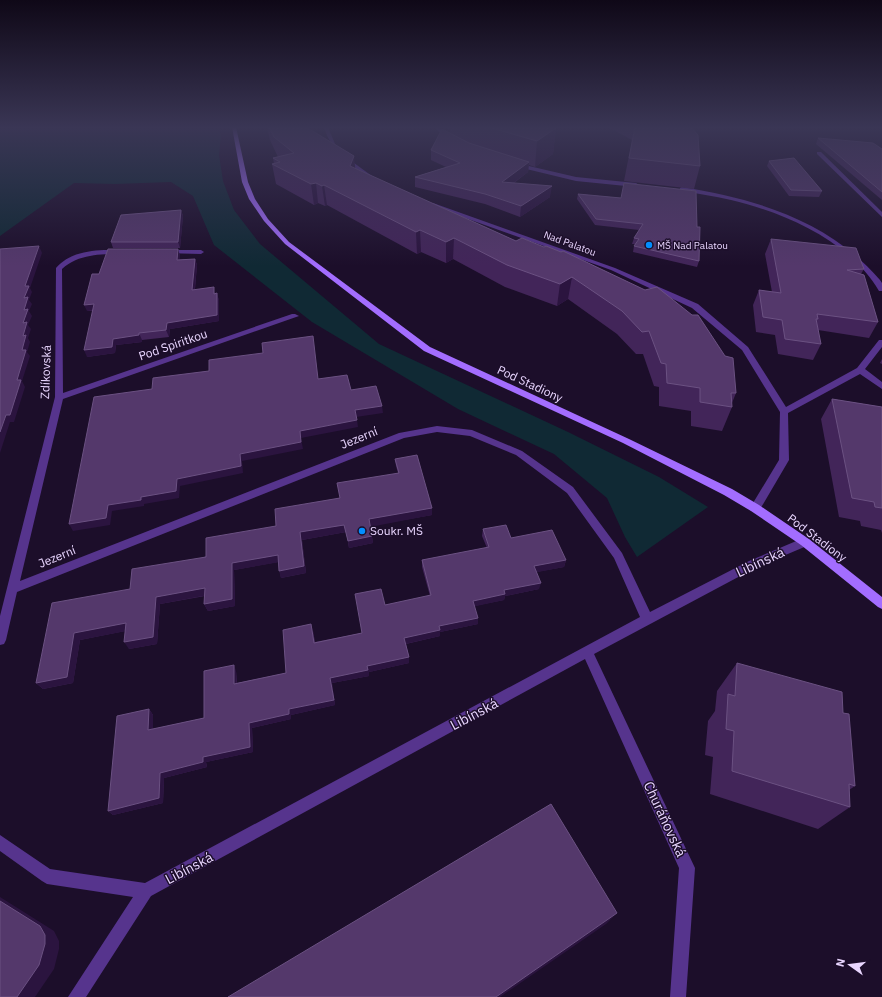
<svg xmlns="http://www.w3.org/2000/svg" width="882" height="997" font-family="'IBM Plex Sans',sans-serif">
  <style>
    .green { fill: #102934 }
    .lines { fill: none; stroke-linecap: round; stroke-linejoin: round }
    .street { fill: #56348d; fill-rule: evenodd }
    .secondary { fill: #a36dff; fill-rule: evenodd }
    .wall { fill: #422559 }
    .shaded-wall { fill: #2b143f }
    .building { fill: #54386b; stroke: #6b5182 }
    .poi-dot { fill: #028eff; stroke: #1c0e2a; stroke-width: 1.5 }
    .labels { text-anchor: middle; stroke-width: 3; stroke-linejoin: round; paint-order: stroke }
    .far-street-label { font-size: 10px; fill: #e9d6ff; stroke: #1c0e2a }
    .far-poi-label { font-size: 10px; fill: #e9d6ff; stroke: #1c0e2a; text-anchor: start }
    .street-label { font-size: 12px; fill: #e9d6ff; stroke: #1c0e2a }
    .poi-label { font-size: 12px; fill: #e9d6ff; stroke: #1c0e2a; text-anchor: start }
    .near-street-label { font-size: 14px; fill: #e9d6ff; stroke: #1c0e2a }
  </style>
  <rect width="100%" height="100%" fill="#1c0e2a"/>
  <path class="green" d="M 0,127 L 219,127 L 221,136 L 219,155 L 223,181 L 234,210 L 260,244 L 379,344 L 568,432 L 659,477 L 708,507 L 637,557 L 625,537 L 607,498 L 554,454 L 458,409 L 312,322 L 214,245 L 193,196 L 171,182 L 115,184 L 74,183 L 0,236 Z"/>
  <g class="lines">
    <g class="street">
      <path d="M 324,127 L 328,127 L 335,144 L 350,160 L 376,179 L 376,181 L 372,181 C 352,166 331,152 324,127 Z"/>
      <path d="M 434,127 L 438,127 L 453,139 L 453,141 L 449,141 Z"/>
      <path d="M 817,152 L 821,152 L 882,212 L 882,217 L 817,154 Z"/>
      <path d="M 516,163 L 576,177 L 636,183 L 639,185 L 636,187 L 576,181 L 514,166 L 514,164 Z"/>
      <path d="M 682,187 C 757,199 829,221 880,280 L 882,283 L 882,291 L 879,291 C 850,241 785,213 731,200 C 714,196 697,194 680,190 L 680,188 Z"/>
      <path d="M 429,203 L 433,203 L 615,268 L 698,304 L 748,347 L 786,407 L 857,368 L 879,340 L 882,340 L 882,347 L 865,369 L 882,382 L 882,389 L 860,374 L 788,413 L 789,460 L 759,511 L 751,511 L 750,508 L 779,460 L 780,412 L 742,350 L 692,308 L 611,270 L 429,205 Z"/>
      <path d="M 104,250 L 121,250 L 124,252 L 121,254 C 100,254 79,254 62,269 L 63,393 L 292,314 L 295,314 L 299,316 L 63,399 L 20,581 L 399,433 L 437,426 L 472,430 L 522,451 L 573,487 L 622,553 L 650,612 L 749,561 L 801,539 L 809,539 L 810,542 L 809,545 L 757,567 L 594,654 L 695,868 L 686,997 L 670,997 L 679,868 L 585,659 L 151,896 L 86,997 L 68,997 L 133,897 L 47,884 L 42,881 L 0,851 L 0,835 L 50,869 L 145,883 L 640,617 L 614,558 L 567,493 L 516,455 L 470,436 L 437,432 L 404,438 L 17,592 L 6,640 L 4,644 L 0,645 L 0,616 L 55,397 L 56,268 C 68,254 86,251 104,250 Z"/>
      <path d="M 165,250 L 201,250 L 204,252 L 201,254 L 163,253 L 163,251 Z"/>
    </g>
    <path class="secondary" d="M 232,127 L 236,127 L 248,182 L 255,199 L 268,219 L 289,242 L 430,347 L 629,439 L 732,489 L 759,505 L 809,539 L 882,597 L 882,609 L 878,607 L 801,545 L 751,511 L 724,495 L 623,443 L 424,351 L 285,244 L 264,221 L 249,199 L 242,182 Z"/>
  </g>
  <g class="wall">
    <path d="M 267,127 L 306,127 L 355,169 L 516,241 L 522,238 L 736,393 L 732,403 L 732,407 L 722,431 L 691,426 L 691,411 L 659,406 L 659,387 L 654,386 L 643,354 L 636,354 L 617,334 L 568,299 L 557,306 L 505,287 L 453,259 L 446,263 L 421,252 L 417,254 L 327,205 L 325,206 L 318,203 L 314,205 L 276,184 L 272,164 L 274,164 L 273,158 L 278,157 L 277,155 L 270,140 Z"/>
    <path d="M 365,127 L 372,127 L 372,129 Z"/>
    <path d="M 447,127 L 556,127 L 553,154 L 535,167 L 529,165 L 528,172 L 514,183 L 550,197 L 520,217 L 485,204 L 415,187 L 415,177 L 446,167 L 431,160 L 431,150 L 450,133 L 450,128 L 447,129 Z"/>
    <path d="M 608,127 L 691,127 L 700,166 L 694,189 L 624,181 L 632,140 Z"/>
    <path d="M 818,138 L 882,149 L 882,200 L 816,144 Z"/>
    <path d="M 769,161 L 822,191 L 819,197 L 789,196 L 767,166 Z"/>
    <path d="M 578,194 L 621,198 L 699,261 L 697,267 L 633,252 L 634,246 L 635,244 L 632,244 L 634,238 L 639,230 L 595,225 L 577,199 Z"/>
    <path d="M 181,210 L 183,216 L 180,248 L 113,248 L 111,242 Z"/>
    <path d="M 771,239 L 864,269 L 861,274 L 878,322 L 869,338 L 818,330 L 821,344 L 813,360 L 778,354 L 775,335 L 756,332 L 753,305 L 759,290 L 772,292 L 765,254 Z"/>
    <path d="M 178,249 L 180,256 L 179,260 L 195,259 L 197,265 L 195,289 L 216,293 L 219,300 L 219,321 L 170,329 L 169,337 L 142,340 L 142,342 L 116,345 L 115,353 L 87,357 L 93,311 L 87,311 L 99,274 Z"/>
    <path d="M 882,359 L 882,364 L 880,363 Z"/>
    <path d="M 832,399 L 882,407 L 882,533 L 881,530 L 861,526 L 860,521 L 839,517 L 821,419 Z"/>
    <path d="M 395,459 L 432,508 L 432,515 L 370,526 L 373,543 L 349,548 L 346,532 L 302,540 L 306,573 L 281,578 L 278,562 L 234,570 L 235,606 L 208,611 L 204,604 L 205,596 L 160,604 L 157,644 L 129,649 L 125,631 L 80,640 L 73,683 L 43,689 L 36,683 L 130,589 L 398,473 L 396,466 Z"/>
    <path d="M 483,529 L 511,538 L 566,560 L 564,567 L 536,572 L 539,589 L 505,596 L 504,600 L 474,606 L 478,624 L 440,632 L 440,636 L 406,644 L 409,657 L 409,663 L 369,672 L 369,676 L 332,683 L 335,705 L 291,715 L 291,719 L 252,728 L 253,752 L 206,762 L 207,767 L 164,778 L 163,803 L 113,815 L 108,811 L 149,709 L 153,715 L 153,729 L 204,718 L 236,671 L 237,683 L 286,673 L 313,631 L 315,642 L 362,633 L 385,605 L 430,596 L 422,567 L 422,560 L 487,548 L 482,536 Z"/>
    <path d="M 737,663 L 843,713 L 855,786 L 849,790 L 850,807 L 818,829 L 710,794 L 713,757 L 705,755 L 708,721 L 715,711 L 717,691 Z"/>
  </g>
  <g class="shaded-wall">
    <path d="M 447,127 L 450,127 L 450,128 L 447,129 Z"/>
    <path d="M 556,128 L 553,154 L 535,167 L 537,141 Z"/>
    <path d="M 354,156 L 356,176 L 350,166 Z"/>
    <path d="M 529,162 L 528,172 L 501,192 L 502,182 Z"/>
    <path d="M 316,183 L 318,203 L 314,205 L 311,184 Z"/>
    <path d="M 324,185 L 327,205 L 325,206 L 322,186 Z"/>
    <path d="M 552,186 L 550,197 L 520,217 L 521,206 Z"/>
    <path d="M 181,210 L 183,216 L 180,248 L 178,242 Z"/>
    <path d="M 420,230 L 421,252 L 417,254 L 416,232 Z"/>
    <path d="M 454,238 L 453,259 L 446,263 L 446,242 Z"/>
    <path d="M 39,246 L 42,253 L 30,288 L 32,292 L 29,300 L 32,304 L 29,311 L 32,316 L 28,325 L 31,329 L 28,338 L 30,342 L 27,352 L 30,356 L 22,381 L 25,387 L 14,422 L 10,422 L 0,453 L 0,432 L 17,380 L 22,350 L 24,310 L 25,286 Z"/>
    <path d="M 178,249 L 180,256 L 179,267 L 177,260 Z"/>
    <path d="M 195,259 L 197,265 L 194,296 L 192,290 Z"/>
    <path d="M 572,277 L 568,299 L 557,306 L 560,284 Z"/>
    <path d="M 217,293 L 219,300 L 219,321 L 170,329 L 169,337 L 166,330 L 167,323 Z"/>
    <path d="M 94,304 L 97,310 L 87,311 L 84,305 Z"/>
    <path d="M 139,333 L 142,340 L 142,342 L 116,345 L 115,353 L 87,357 L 84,350 L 113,339 Z"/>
    <path d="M 382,406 L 383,413 L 356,417 L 355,410 Z"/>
    <path d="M 357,420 L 358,427 L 301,438 L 303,449 L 242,461 L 243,473 L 180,486 L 179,498 L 144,504 L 144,506 L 112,511 L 110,525 L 73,531 L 69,524 L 108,505 L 141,497 L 177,479 L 300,431 Z"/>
    <path d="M 432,508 L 432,515 L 370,527 L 369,519 Z"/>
    <path d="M 344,525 L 346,532 L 302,540 L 306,573 L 281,578 L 279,571 L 300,532 Z"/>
    <path d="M 372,536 L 373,543 L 349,548 L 348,541 Z"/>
    <path d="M 278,555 L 280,562 L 234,570 L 235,606 L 208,611 L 204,604 L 232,563 Z"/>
    <path d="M 566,560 L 564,567 L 533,573 L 534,566 Z"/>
    <path d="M 541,583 L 539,589 L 505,596 L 504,600 L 472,607 L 473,601 L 504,590 Z"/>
    <path d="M 205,588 L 208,595 L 160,604 L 157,644 L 129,649 L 124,642 L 156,597 Z"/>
    <path d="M 478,618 L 478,624 L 440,632 L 440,636 L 405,644 L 404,638 L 439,626 Z"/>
    <path d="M 126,623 L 131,630 L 80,640 L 73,683 L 43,689 L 36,683 L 74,633 Z"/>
    <path d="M 311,624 L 313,631 L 315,649 L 314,643 Z"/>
    <path d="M 409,657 L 409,663 L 369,672 L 369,676 L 332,683 L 335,705 L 291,715 L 291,719 L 252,728 L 253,752 L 206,762 L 207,767 L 164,778 L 163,803 L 113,815 L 108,811 L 160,773 L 203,757 L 249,723 L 289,709 L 330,678 L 367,666 Z"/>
    <path d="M 234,665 L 236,671 L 237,690 L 234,684 Z"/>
    <path d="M 149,709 L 153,715 L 153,735 L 148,730 Z"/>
    <path d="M 0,897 L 54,931 L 59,941 L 59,949 L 54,969 L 35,997 L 17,997 L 0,901 Z"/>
    <path d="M 617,913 L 606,924 L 500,997 L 496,997 Z"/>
  </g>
  <g class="building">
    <path d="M 269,127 L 306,127 L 354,156 L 350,166 L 516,241 L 522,238 L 544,247 L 546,246 L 561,252 L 563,251 L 645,290 L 657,287 L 692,315 L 698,315 L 725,356 L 733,358 L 736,393 L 731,393 L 732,407 L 700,402 L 700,388 L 667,383 L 666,364 L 661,363 L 649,331 L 642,332 L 622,311 L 572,277 L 560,284 L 507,265 L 454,238 L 446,242 L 420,230 L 416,232 L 324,185 L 322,186 L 316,183 L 311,184 L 272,164 L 280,162 L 273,158 L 294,153 L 274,137 Z"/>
    <path d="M 488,127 L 556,127 L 556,128 L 537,141 Z"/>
    <path d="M 635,127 L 691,127 L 698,135 L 700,166 L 629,158 Z"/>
    <path d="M 442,129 L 469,143 L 529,162 L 502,182 L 552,186 L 521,206 L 485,194 L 415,177 L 460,163 L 431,150 Z"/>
    <path d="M 818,138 L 873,143 L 882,149 L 882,192 Z"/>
    <path d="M 794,158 L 822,191 L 791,190 L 769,161 Z"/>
    <path d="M 624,183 L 696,191 L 697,227 L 700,227 L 699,261 L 634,246 L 639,239 L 634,238 L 643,224 L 596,219 L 578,194 L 621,198 Z"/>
    <path d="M 181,210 L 178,242 L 111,242 L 121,215 Z"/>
    <path d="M 771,239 L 856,248 L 864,269 L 847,270 L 864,275 L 878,322 L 817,314 L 818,319 L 816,319 L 821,344 L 785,339 L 782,320 L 763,317 L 759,290 L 781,293 Z"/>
    <path d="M 39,246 L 25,286 L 29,286 L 24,298 L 28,297 L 24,310 L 28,309 L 23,323 L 27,322 L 23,336 L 26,335 L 22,350 L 26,350 L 17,380 L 21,380 L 10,415 L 6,415 L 0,432 L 0,249 Z"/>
    <path d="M 108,249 L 178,249 L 177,260 L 195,259 L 192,290 L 214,287 L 214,294 L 217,293 L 217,315 L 167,323 L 166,330 L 139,333 L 139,335 L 113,339 L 112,347 L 84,350 L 94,304 L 84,305 L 92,274 L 99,274 Z"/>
    <path d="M 313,336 L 318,379 L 347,375 L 351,390 L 376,386 L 382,406 L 355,410 L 357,420 L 300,431 L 301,442 L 240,454 L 241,466 L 177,479 L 176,491 L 141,497 L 141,500 L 108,505 L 106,518 L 69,524 L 94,397 L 152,389 L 153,378 L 209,371 L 209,360 L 263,353 L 262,343 Z"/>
    <path d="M 832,399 L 882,407 L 882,508 L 875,507 L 874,502 L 852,498 Z"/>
    <path d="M 417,455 L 432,508 L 369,519 L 372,536 L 348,541 L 344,525 L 300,532 L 304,566 L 279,571 L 278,555 L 232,563 L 232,599 L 204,604 L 205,588 L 156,597 L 153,637 L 124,642 L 126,623 L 74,633 L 67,677 L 36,683 L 52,603 L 130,589 L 132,569 L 206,557 L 206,538 L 276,526 L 275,509 L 340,498 L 337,483 L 399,473 L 395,459 Z"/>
    <path d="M 506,525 L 511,538 L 552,530 L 566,560 L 534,566 L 541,583 L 504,590 L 505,594 L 473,601 L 478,618 L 439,626 L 440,630 L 404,638 L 409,657 L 367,666 L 368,670 L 330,678 L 334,700 L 289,709 L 289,714 L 249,723 L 250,747 L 203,757 L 203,762 L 160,773 L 159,798 L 108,811 L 117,716 L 149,709 L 148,730 L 204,718 L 204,671 L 234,665 L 234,684 L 286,673 L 283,630 L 311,624 L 314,643 L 362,633 L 355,594 L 381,589 L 385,605 L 431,595 L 422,560 L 489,547 L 483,529 Z"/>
    <path d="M 737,663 L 842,692 L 843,713 L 849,714 L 855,786 L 849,784 L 850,807 L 732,771 L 734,731 L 726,729 L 728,694 L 735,696 Z"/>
    <path d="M 551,804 L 617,913 L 496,997 L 228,997 Z"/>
    <path d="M 0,901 L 40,926 L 45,935 L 45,944 L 39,965 L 17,997 L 0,997 Z"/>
  </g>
  <linearGradient id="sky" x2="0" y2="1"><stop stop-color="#0f0817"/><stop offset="0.48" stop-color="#3a3655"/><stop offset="1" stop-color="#3a3655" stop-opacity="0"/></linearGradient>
  <rect width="882" height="266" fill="url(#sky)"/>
  <g class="poi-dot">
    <circle cx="649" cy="245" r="4"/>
    <circle cx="362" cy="531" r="4"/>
  </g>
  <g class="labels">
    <g class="far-street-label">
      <text transform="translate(570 243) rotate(20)" y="4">Nad Palatou</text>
    </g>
    <g class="far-poi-label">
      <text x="657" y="249">MŠ Nad Palatou</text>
    </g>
    <g class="street-label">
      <text transform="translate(173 345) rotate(-19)" y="4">Pod Spiritkou</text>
      <text transform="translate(46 372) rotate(-88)" y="4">Zdíkovská</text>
      <text transform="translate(530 384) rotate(25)" y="4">Pod Stadiony</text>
      <text transform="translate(359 438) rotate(-22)" y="4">Jezerní</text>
      <text transform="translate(817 538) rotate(37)" y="4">Pod Stadiony</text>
      <text transform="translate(57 557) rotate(-22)" y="4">Jezerní</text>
    </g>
    <g class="poi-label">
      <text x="370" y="535">Soukr. MŠ</text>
    </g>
    <g class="near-street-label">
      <text transform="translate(760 562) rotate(-25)" y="5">Libínská</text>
      <text transform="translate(474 714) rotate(-28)" y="5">Libínská</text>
      <text transform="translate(665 819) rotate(65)" y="5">Churáňovská</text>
      <text transform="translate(189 868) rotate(-28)" y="5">Libínská</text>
    </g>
  </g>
  <g transform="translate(850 965) rotate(284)" stroke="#1c0e2a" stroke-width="3" paint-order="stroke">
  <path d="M0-3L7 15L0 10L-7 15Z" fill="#e9d6ff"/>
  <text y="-6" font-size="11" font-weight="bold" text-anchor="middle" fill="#e9d6ff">N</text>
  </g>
</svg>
